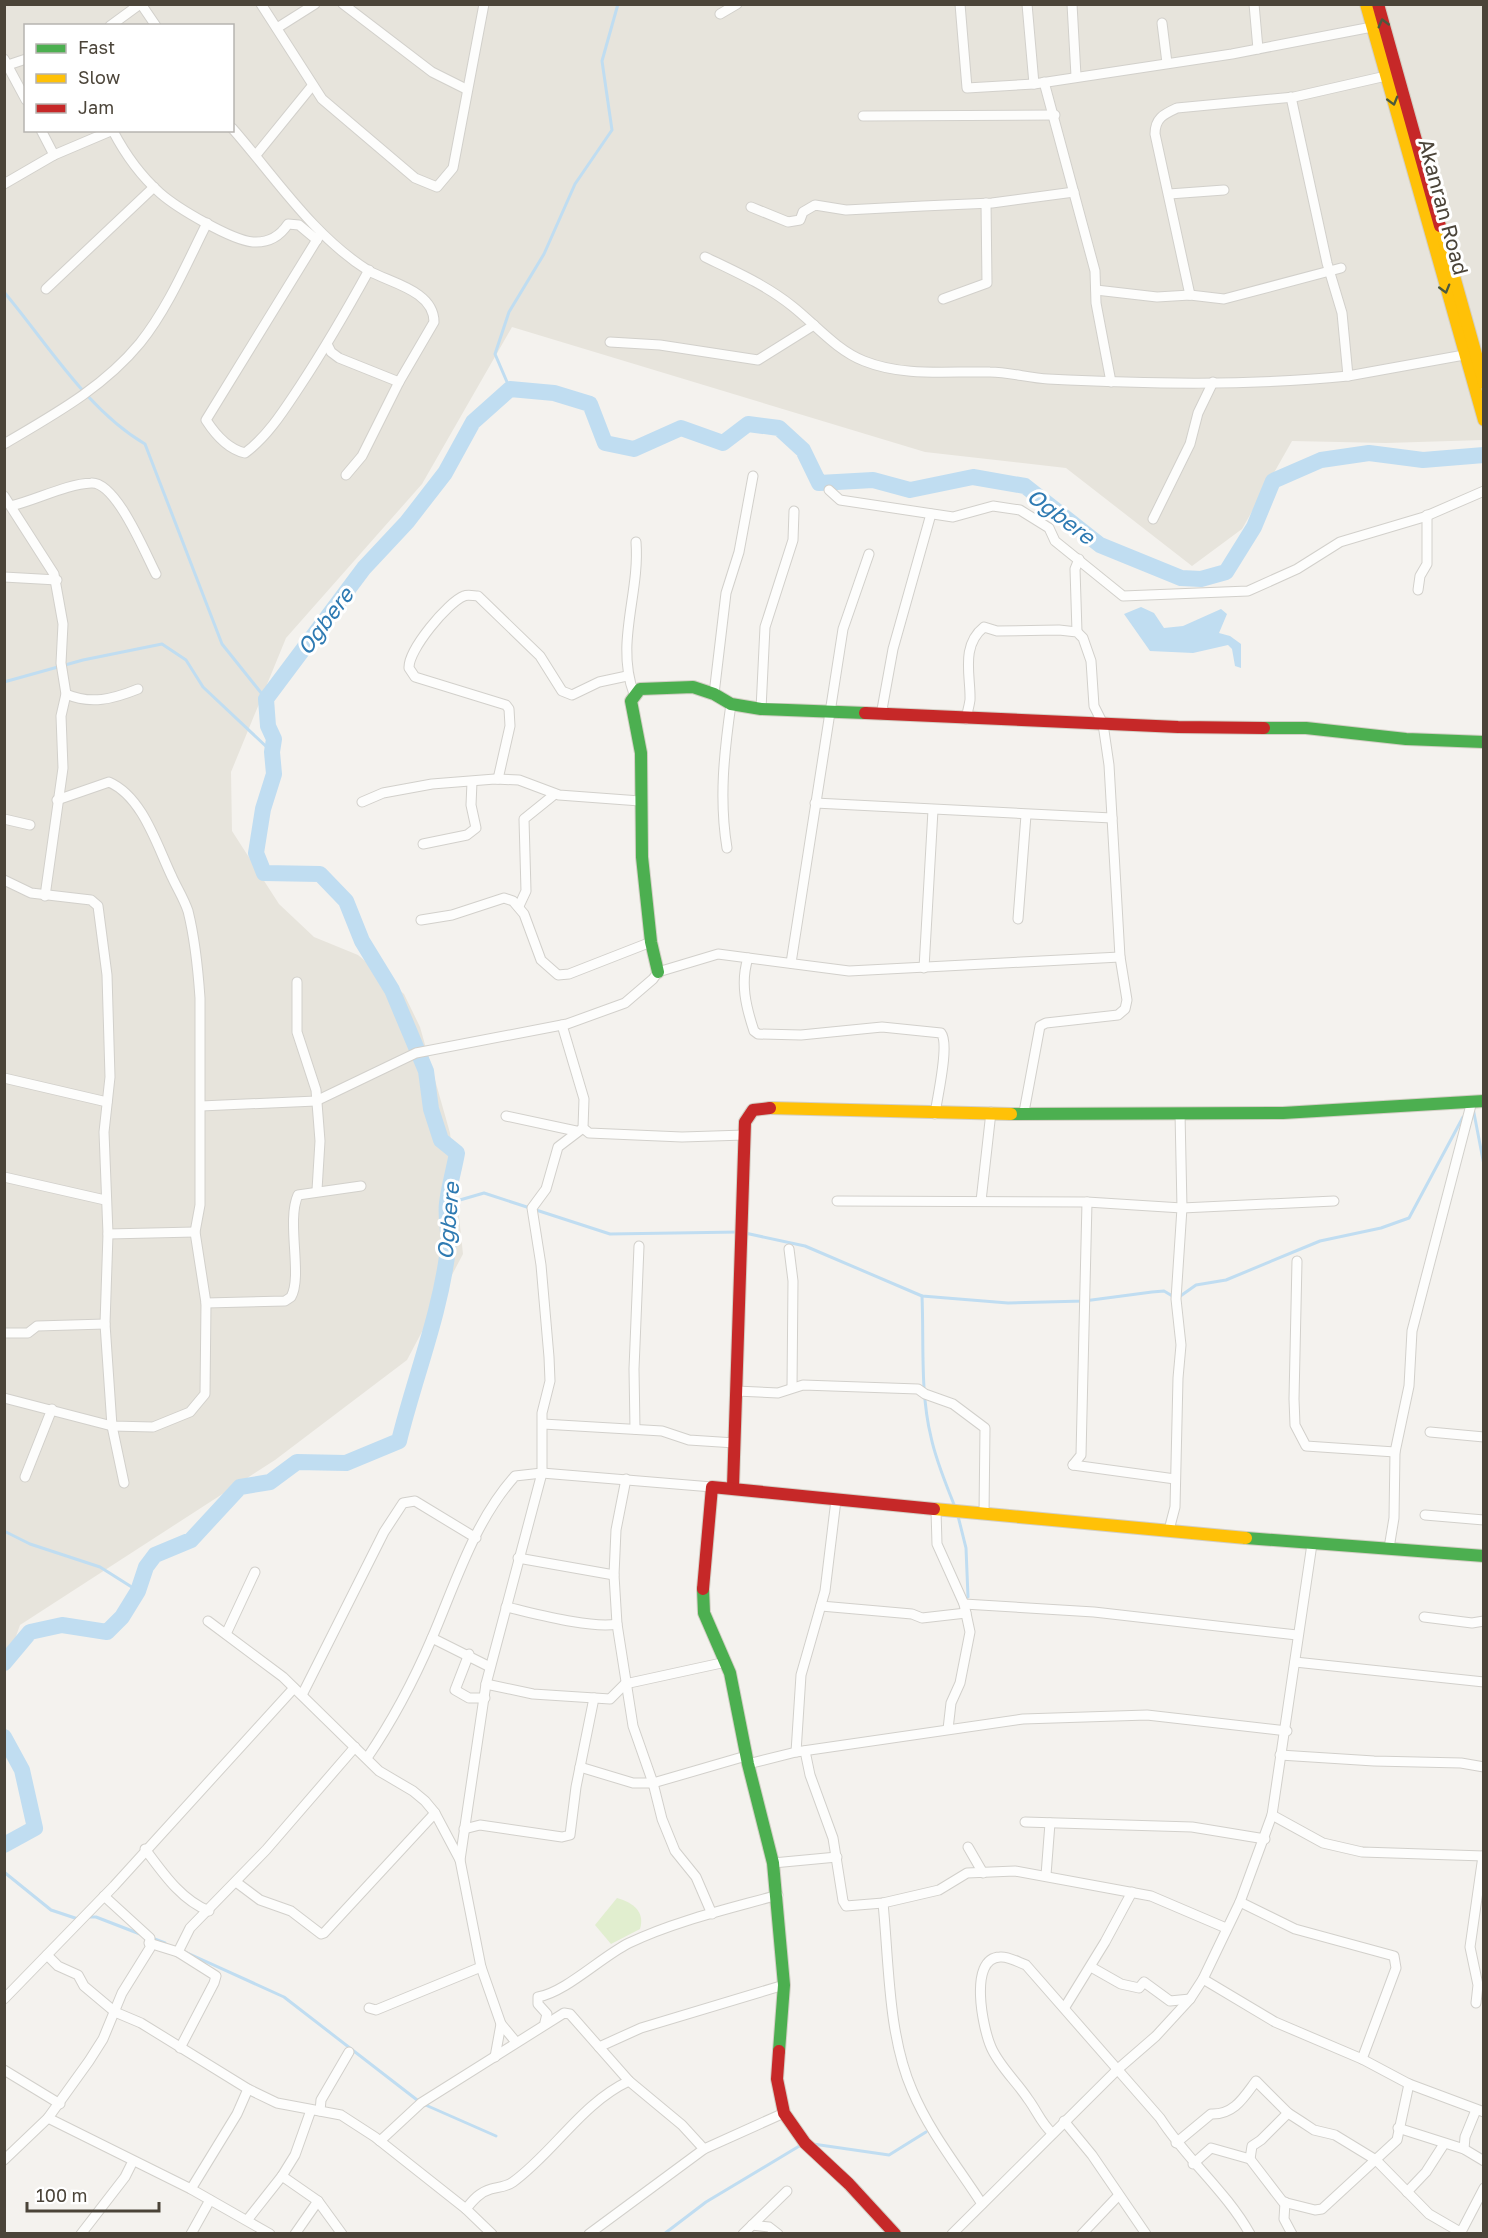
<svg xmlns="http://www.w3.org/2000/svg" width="1488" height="2238" font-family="'Golos Text',sans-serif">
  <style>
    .residential { fill: #e7e4dc; fill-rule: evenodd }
    .green { fill: #e1eecf }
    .water { fill: #c0ddf1 }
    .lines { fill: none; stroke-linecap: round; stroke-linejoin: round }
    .stream { stroke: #c0ddf1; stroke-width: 3 }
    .river { stroke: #c0ddf1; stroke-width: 16 }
    .street-casing { stroke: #d2d0cb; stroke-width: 11 }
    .fast-casing { stroke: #d3cfc5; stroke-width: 14 }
    .slow-casing { stroke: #d3cfc5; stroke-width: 14 }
    .jam-casing { stroke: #d3cfc5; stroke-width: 14 }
    .street { stroke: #fdfdfc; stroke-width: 9 }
    .fast { stroke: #4caf50; stroke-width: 12 }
    .slow { stroke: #ffc107; stroke-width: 12 }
    .jam { stroke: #c62828; stroke-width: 12 }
    .oneway { stroke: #4b593e }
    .labels { text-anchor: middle; stroke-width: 6; stroke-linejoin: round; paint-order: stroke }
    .street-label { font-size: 21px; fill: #4b4439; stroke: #fff }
    .water-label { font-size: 22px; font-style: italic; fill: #2e7ab2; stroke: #fff }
  </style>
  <rect width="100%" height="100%" fill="#f4f2ee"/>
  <path class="residential" d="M 5,5 L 1483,5 L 1483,440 L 1386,443 L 1292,441 L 1242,529 L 1192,566 L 1066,468 L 925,452 L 512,327 L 422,484 L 286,638 L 231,772 L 232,831 L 279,904 L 314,937 L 358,955 L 404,994 L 420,1027 L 450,1133 L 463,1254 L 407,1360 L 275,1460 L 20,1625 L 5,1667 ZM 26,26 L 232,26 L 232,130 L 26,130 Z"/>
  <path class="green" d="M 617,1898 C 634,1903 645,1912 640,1929 L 611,1944 L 595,1925 Z"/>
  <path class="water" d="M 1141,607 L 1154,613 L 1164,628 L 1183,626 L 1221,609 L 1227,614 L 1219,633 L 1230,636 L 1241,644 L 1241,668 L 1235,666 L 1232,649 L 1228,645 L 1193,653 L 1150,651 L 1124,614 Z"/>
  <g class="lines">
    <g class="stream">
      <path d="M 4,292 C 47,343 87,410 145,444 L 222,644 L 266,699"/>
      <path d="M 510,389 L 495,354 L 509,312 L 544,254 L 575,184 L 612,130 L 602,61 L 618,4"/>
      <path d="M 4,682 L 83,660 L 162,644 L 186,660 L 203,687 L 272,752"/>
      <path d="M 1473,1108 L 1484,1165"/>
      <path d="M 446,1204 L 484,1193 L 610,1234 L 739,1232"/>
      <path d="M 745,1233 L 805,1246 L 922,1296 L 1008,1303 L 1084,1301 L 1152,1292 L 1164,1291 L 1174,1297"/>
      <path d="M 922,1296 C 924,1342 920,1392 931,1437 C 936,1461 946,1484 955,1507"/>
      <path d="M 1179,1297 L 1196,1285 L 1226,1280 L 1320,1241 L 1381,1228 L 1409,1218 L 1463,1117"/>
      <path d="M 958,1516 L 966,1548 L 968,1597"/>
      <path d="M 4,1531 L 30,1544 L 100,1567 L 138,1591"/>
      <path d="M 4,1872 L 51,1910 L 78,1919"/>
      <path d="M 87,1917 L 96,1917 L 140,1934"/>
      <path d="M 152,1938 L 165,1943"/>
      <path d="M 185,1952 L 284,1997 L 421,2103 L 496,2136"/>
      <path d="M 813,2144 L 889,2155 L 926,2132"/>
      <path d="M 664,2234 L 706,2202 L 801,2145"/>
    </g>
    <g class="river">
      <path d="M 4,1663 L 30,1632 L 62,1625 L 107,1632 L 122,1617 L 138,1591 L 146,1567 L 155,1555 L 191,1540 L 240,1487 L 270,1482 L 297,1462 L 346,1463 L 399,1441 C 415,1376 440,1315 448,1249 C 450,1234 445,1218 447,1203 C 449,1186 454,1170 457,1153 L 441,1140 L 431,1109 L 426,1071 L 392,990 L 362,941 L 346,901 L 320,874 L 264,873 L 256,853 L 263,809 L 274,774 L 272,752 L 274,739 L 268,726 L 266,699 L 364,568 L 407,522 L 445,473 L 473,422 L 510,389 L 554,393 L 590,404 L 605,443 L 634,449 L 681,428 L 723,443 L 748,424 L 779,428 L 803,450 L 819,483 L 873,480 L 910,490 L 973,477 L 1025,486 L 1100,545 L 1181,578 L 1201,579 L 1226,572 L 1254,527 L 1273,481 L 1321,460 L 1369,453 L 1423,460 L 1484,455"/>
      <path d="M 4,1737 L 22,1770 L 35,1828 L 4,1845"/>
    </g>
    <g class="street-casing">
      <g id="street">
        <path d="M 141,4 L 156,26"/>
        <path d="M 261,4 L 322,99 L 415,178 L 437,187 L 453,168 L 484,4"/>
        <path d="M 343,4 L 432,72 L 466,89"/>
        <path d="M 960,4 L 967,88 L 1034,84 L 1232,54 L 1372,27"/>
        <path d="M 1027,4 L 1034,84"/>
        <path d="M 1072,4 L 1076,76"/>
        <path d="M 1254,4 L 1258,49"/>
        <path d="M 720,14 L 737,4"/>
        <path d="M 1162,23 L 1167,63"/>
        <path d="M 110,26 L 140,4"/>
        <path d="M 277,28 L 315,4"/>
        <path d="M 4,59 L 26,100"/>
        <path d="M 8,65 L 26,59"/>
        <path d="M 1044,82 L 1095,271 L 1096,303 L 1111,382"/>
        <path d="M 1291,97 L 1327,263 L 1342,313 L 1348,376 L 1464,355"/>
        <path d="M 863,116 L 1055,115"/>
        <path d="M 232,128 C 275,177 313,236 369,271 C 391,283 434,291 434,322 L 399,382 L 362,456 L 346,475"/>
        <path d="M 41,130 L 54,155"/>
        <path d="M 113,131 C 125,154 141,176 160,193 C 177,208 231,240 253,242 C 268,243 280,236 288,224 L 299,225 L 317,240"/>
        <path d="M 256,155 L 312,86"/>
        <path d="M 4,184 L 54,155 L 113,130"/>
        <path d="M 1169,194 L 1224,190"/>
        <path d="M 751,207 L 788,222 L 800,220 L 803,212 L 815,205 L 846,210 L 923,206 L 992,203 L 1074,192"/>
        <path d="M 321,233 L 206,420 C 215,434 227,449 245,453 C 268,436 284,410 300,386 C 325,348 347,310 369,270"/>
        <path d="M 705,257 C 734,271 766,285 792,306 C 815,324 836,350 864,361 C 904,377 947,371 990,372 C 1009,372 1029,378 1048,379 C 1148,384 1249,386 1348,376"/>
        <path d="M 46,289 L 154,187"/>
        <path d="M 1096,290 L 1157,297 L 1190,295 L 1224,299 L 1341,268"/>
        <path d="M 1190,295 L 1155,134 C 1155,118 1164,114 1177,108 L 1294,97 L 1386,76"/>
        <path d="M 943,299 L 987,283 L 986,203"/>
        <path d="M 610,342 L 660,345 L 758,360 L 814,325"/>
        <path d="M 328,346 L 331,352 L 339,358 L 399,382"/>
        <path d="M 4,444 C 53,415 103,388 140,343 C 168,308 187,263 207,223"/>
        <path d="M 829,490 L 840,500 L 953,517 L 993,506 L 1020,510 L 1049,528 L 1055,541 L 1123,596 L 1248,591 L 1297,569 L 1340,542 L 1424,517 L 1484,491"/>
        <path d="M 4,496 L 54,574 L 63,624 L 61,663 L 66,694 L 61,716 L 63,768 L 45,896"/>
        <path d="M 11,506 C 36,500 67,484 91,483 C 116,481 145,553 156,574"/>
        <path d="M 1153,519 L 1190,444 L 1198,413 L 1213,382"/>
        <path d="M 4,577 L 57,580"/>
        <path d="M 1418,590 L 1420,576 L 1427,564 L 1427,515"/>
        <path d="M 1077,632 L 1075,569 L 1079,559"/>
        <path d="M 66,694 C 91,705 113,699 138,689"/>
        <path d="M 634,694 C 615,643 640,594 636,542"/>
        <path d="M 714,694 L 726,593 L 739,552 L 753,476"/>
        <path d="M 761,709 L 765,627 L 793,540 L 794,511"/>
        <path d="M 881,715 L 893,649 L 931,514"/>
        <path d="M 966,719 C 967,713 969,707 970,700 C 971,677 960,646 984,627 L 997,631 L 1059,630 L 1077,632 L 1083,638 L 1091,661 L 1094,706 L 1103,724 L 1109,765 L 1120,957 L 1127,1000 L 1125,1009 L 1118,1015 L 1046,1023 L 1040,1026 L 1024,1112"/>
        <path d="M 498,779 L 510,726 L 509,709 L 506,705 L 415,677 L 409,668 C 408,650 448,602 464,596 C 468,594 474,596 478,596 L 540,656 L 562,691 L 572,695 L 599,682 L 627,676"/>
        <path d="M 362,802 L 383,793 L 432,784 L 495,779 L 519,780 L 559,795 L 640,801"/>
        <path d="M 815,803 L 1112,818"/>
        <path d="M 4,819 L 30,825"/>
        <path d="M 423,844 L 467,835 L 476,828 L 471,805 L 472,782"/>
        <path d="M 727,848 C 719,800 724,753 731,704"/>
        <path d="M 4,880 L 31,893 L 91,900 L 98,906 L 107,975 L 110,1077 L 104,1132 L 108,1234 L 105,1324 L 112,1426 L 124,1483"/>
        <path d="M 519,906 L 526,891 L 524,819 L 555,794"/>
        <path d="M 1018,919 L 1026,815"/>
        <path d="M 421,920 L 452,915 L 504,898 L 513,901 L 524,914 L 541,960 L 558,975 L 569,974 L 651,942"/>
        <path d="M 748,958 C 740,983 746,1007 754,1031 L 758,1034 L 801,1035 L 882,1027 L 941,1033 C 950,1044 937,1098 935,1114"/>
        <path d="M 791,963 L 843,629 L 869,554"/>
        <path d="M 924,968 L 933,810"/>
        <path d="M 297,982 L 297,1032 L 316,1090 L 320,1141 L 317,1190"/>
        <path d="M 562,1025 L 584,1099 L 583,1128 L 589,1133 L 682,1137 L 745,1135"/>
        <path d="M 4,1078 L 107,1102"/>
        <path d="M 201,1106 L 316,1101 L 416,1053 L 567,1024 L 625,1003 L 653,979 L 658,972 L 718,954 L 849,971 L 1120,957"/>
        <path d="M 506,1116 L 576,1131"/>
        <path d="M 4,1177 L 105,1200"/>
        <path d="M 837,1201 L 1087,1202 L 1182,1208 L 1334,1201"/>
        <path d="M 981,1201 L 991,1112"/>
        <path d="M 108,1234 L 195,1232"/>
        <path d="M 789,1249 L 793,1281 L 792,1387"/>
        <path d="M 1297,1261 L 1294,1399 L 1295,1425 L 1306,1446 L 1395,1452"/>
        <path d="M 206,1303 L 285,1301 L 291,1297 C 303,1276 286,1221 298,1195 L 361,1186"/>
        <path d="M 4,1333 L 28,1333 L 37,1326 L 105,1324"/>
        <path d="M 736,1391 L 778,1393 L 803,1385 L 918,1389 L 925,1394 L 953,1404 L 985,1428 L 984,1514"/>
        <path d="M 4,1398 L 112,1426 L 153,1427 L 190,1412 L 205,1394 L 206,1303 L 195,1232 L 200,1205 L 200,998 C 198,969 195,939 188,911 C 184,899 177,888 172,877 C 157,846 143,797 109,782 L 57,800"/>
        <path d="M 543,1424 L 662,1431 L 689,1440 L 735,1443"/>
        <path d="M 635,1429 L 634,1369 L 639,1246"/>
        <path d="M 1430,1432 L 1484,1437"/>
        <path d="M 1073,1465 L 1081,1455 L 1087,1202"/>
        <path d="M 1073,1465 L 1175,1479"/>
        <path d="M 25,1477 L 52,1409"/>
        <path d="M 626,1479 L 616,1530 L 614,1575 L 617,1624 L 633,1726 L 653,1783 L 662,1819 L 675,1851 L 696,1877 L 712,1914"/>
        <path d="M 936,1510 L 937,1544 L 964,1604 L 970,1632 L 960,1683 L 951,1703 L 948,1729"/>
        <path d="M 1425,1515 L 1484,1520"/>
        <path d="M 1169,1530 L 1175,1507 L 1178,1378 L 1181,1345 L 1176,1299 L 1182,1208 L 1180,1113"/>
        <path d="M 1389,1548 L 1394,1518 L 1395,1452 L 1409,1386 L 1412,1331 L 1472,1101"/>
        <path d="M 518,1558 L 614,1575"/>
        <path d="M 964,1604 L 1094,1612 L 1297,1635"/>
        <path d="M 821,1606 L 912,1614 L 922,1618 L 966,1613"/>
        <path d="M 506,1607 C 533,1613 591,1629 617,1624"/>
        <path d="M 1424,1617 L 1472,1623 L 1484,1621"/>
        <path d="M 208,1621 L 283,1677 L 379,1771 L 413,1791 L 425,1801 L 435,1813 L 460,1860"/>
        <path d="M 226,1634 L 255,1572"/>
        <path d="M 432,1638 L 490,1667"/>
        <path d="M 469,1654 L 455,1690 L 469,1698 L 485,1698"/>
        <path d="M 1295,1662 L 1484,1682"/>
        <path d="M 486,1684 L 533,1694 L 610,1699 L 625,1684 L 726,1662"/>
        <path d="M 302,1695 L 384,1532 L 403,1503 L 415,1501 L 476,1538"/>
        <path d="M 805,1751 L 810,1775 L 833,1838 L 843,1901 L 846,1906 L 883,1903 L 939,1890 L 967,1873 L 1015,1871 L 1151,1896 L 1226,1928"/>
        <path d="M 796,1752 L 801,1675 L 825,1591 L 836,1500"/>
        <path d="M 1280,1755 L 1374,1761 L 1461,1763 L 1484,1767"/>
        <path d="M 367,1758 C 393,1720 414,1680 432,1638 C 456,1582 474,1522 515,1476 L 542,1473 L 712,1487"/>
        <path d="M 748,1764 L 796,1752 L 1023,1719 L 1147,1715 L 1287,1731"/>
        <path d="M 580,1767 L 633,1783 L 653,1783 L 746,1756"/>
        <path d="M 1272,1815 L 1323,1843 L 1362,1852 L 1484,1856"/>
        <path d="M 1025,1822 L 1192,1827 L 1265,1839"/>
        <path d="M 464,1829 L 480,1825 L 562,1837 L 570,1835 L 576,1787 L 594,1698"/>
        <path d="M 968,1847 L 983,1873"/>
        <path d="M 145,1849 C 163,1873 181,1900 209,1911"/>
        <path d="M 773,1863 L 837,1857"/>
        <path d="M 1046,1875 L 1050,1823"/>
        <path d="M 236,1882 L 260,1900 L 291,1911 L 321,1934 L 324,1933 L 435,1813"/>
        <path d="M 1240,1902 L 1295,1929 L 1394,1956 L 1396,1968 L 1362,2059"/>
        <path d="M 883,1903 C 889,1963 888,2035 912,2090 C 929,2131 958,2167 982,2204"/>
        <path d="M 149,1943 L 178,1952 L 216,1976 L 214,1983 L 180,2048"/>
        <path d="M 178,1952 L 190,1928 L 266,1850 L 355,1747"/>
        <path d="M 47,1955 L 58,1966 L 78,1975 L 84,1986 L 115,2012 L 141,2023 L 248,2089 L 277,2103 L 341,2115 L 375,2137 L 466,2209 L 492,2234"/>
        <path d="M 1091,1967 L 1121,1984 L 1139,1988 L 1144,1982 L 1170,2001 L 1190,1999"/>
        <path d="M 1203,1979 L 1275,2022 L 1362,2059 L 1409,2084 L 1484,2112"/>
        <path d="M 4,1999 L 114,1886 L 294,1688"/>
        <path d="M 1476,2003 L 1478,1985 L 1470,1947 L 1483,1856"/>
        <path d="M 1065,2007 L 1105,1942 L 1132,1892"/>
        <path d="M 369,2008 L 376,2010 L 481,1967"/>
        <path d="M 545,2022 L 547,2014 L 538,2004 L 538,1997 C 566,1992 601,1957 629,1943 C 675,1921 728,1909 778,1895"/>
        <path d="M 516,2042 L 501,2024 L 481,1967 L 460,1860 L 486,1684 L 542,1473 L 542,1413 L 550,1381 L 549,1357 L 541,1265 L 532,1208 L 546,1189 L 558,1147 L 583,1128"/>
        <path d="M 599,2047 L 641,2028 L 784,1985"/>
        <path d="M 495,2057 L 501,2024"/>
        <path d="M 4,2070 L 60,2104"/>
        <path d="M 320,2111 L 321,2100 L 349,2052"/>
        <path d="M 48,2118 L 191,2189 L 270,2234"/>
        <path d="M 1064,2121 L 1092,2155 L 1146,2234"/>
        <path d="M 1398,2128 L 1464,2149 L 1484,2161"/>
        <path d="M 1052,2133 C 1041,2123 1037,2111 1028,2099 C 1017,2082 999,2066 991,2047 C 983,2029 968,1958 1000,1957 C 1008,1956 1018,1962 1026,1965 L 1160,2118 C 1187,2160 1226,2191 1250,2234"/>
        <path d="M 380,2141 L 421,2103 L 564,2013 L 570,2014 L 629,2081 L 682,2125 L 704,2149"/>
        <path d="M 1176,2143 L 1211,2114 C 1234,2115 1244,2097 1256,2081 L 1288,2113 L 1302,2122 L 1314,2130 L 1335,2135 L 1376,2160 L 1429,2214 L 1460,2232"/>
        <path d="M 1464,2149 L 1465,2137 L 1476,2110"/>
        <path d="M 1250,2159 L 1283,2202 L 1315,2210 L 1322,2209 L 1397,2140 L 1409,2084"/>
        <path d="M 4,2160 L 48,2118 L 89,2061 L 103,2039 L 122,1993 L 150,1948 L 150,1938 L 104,1896"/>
        <path d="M 1193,2164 L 1211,2148 L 1250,2159 L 1252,2146 L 1261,2140 L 1288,2113"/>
        <path d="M 282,2176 L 318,2201 L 342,2234"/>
        <path d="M 191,2189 L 237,2114 L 248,2089"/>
        <path d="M 1407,2192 L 1426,2172 L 1444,2144"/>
        <path d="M 1285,2202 L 1284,2219 L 1292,2234"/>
        <path d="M 466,2209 C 473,2200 480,2192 491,2189 C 499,2187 506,2187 513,2182 C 554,2152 582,2103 629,2081"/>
        <path d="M 248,2219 L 282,2176 L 295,2155 L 311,2110"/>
        <path d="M 752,2225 L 769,2227 L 778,2234"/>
        <path d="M 81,2234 L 125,2177 L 133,2161"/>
        <path d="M 191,2234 L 210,2200"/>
        <path d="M 295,2234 L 318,2201"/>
        <path d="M 589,2234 L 704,2149 L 784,2113"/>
        <path d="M 743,2234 L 787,2191"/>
        <path d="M 952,2234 L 1118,2069 L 1156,2036 L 1190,1999 L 1203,1979 L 1240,1902 L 1272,1815 L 1312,1544"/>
        <path d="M 1082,2234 L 1118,2196"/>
        <path d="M 1460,2234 L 1484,2188"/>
      </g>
    </g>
    <g class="fast-casing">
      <g id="fast">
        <path d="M 1264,728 L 1306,728 L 1406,739 L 1484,742"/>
        <path d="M 658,972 L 651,942 L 642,857 L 641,753 L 631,701 L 640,689 L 693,687 L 714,694 L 731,704 L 761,709 L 865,713"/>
        <path d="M 1011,1114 L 1283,1113 L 1484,1101"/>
        <path d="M 1246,1538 L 1484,1556"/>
        <path d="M 703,1589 L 704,1613 L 730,1673 L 748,1764 L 773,1863 L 784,1985 L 779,2051"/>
      </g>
    </g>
    <g class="slow-casing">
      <g id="slow">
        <path d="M 1366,4 L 1484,420"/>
        <path d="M 1440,226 L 1484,383"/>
        <path d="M 770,1108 L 1011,1114"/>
        <path d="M 934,1509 L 1246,1538"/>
      </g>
    </g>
    <g class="jam-casing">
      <g id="jam">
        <path d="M 1378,4 L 1440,226"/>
        <path d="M 865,713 L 1178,727 L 1264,728"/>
        <path d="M 733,1487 L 745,1122 L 753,1110 L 770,1108"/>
        <path d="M 703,1589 L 712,1487 L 934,1509"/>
        <path d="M 779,2051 L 777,2079 L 784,2113 L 805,2143 L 849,2184 L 895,2234"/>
      </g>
    </g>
    <use href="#street" class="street"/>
    <use href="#fast" class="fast"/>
    <use href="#slow" class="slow"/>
    <use href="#jam" class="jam"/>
  </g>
  <defs><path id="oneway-chevron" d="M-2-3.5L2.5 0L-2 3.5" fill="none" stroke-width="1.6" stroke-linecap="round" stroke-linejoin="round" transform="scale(1.5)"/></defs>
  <g class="oneway">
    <use href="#oneway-chevron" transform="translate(1383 23) rotate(-105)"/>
    <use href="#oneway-chevron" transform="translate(1393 101) rotate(74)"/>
    <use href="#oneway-chevron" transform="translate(1445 289) rotate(74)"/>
  </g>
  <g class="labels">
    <g class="street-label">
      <text transform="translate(1443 207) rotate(75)" y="7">Akanran Road</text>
    </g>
    <g class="water-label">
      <text transform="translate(1061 516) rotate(37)" y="8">Ogbere</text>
      <text transform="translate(325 621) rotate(-53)" y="8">Ogbere</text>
      <text transform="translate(448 1221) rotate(-85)" y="8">Ogbere</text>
    </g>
  </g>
  <rect width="1488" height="2238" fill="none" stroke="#4b4439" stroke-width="12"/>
  <rect x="24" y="24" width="210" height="108" fill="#ffffff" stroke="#b7b4b0" stroke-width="1.5"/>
  <rect x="36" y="44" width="30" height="9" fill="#4caf50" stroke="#b7b4b0" stroke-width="1.5"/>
  <text x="78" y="54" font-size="18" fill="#4b4439">Fast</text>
  <rect x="36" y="74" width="30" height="9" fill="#ffc107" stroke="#b7b4b0" stroke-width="1.5"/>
  <text x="78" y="84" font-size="18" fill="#4b4439">Slow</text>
  <rect x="36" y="104" width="30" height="9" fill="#c62828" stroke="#b7b4b0" stroke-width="1.5"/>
  <text x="78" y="114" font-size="18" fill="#4b4439">Jam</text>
  <path d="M27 2202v9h132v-9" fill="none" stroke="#4b4439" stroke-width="3"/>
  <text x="36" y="2202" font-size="18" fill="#4b4439" stroke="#ffffff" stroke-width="4.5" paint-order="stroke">100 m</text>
</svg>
